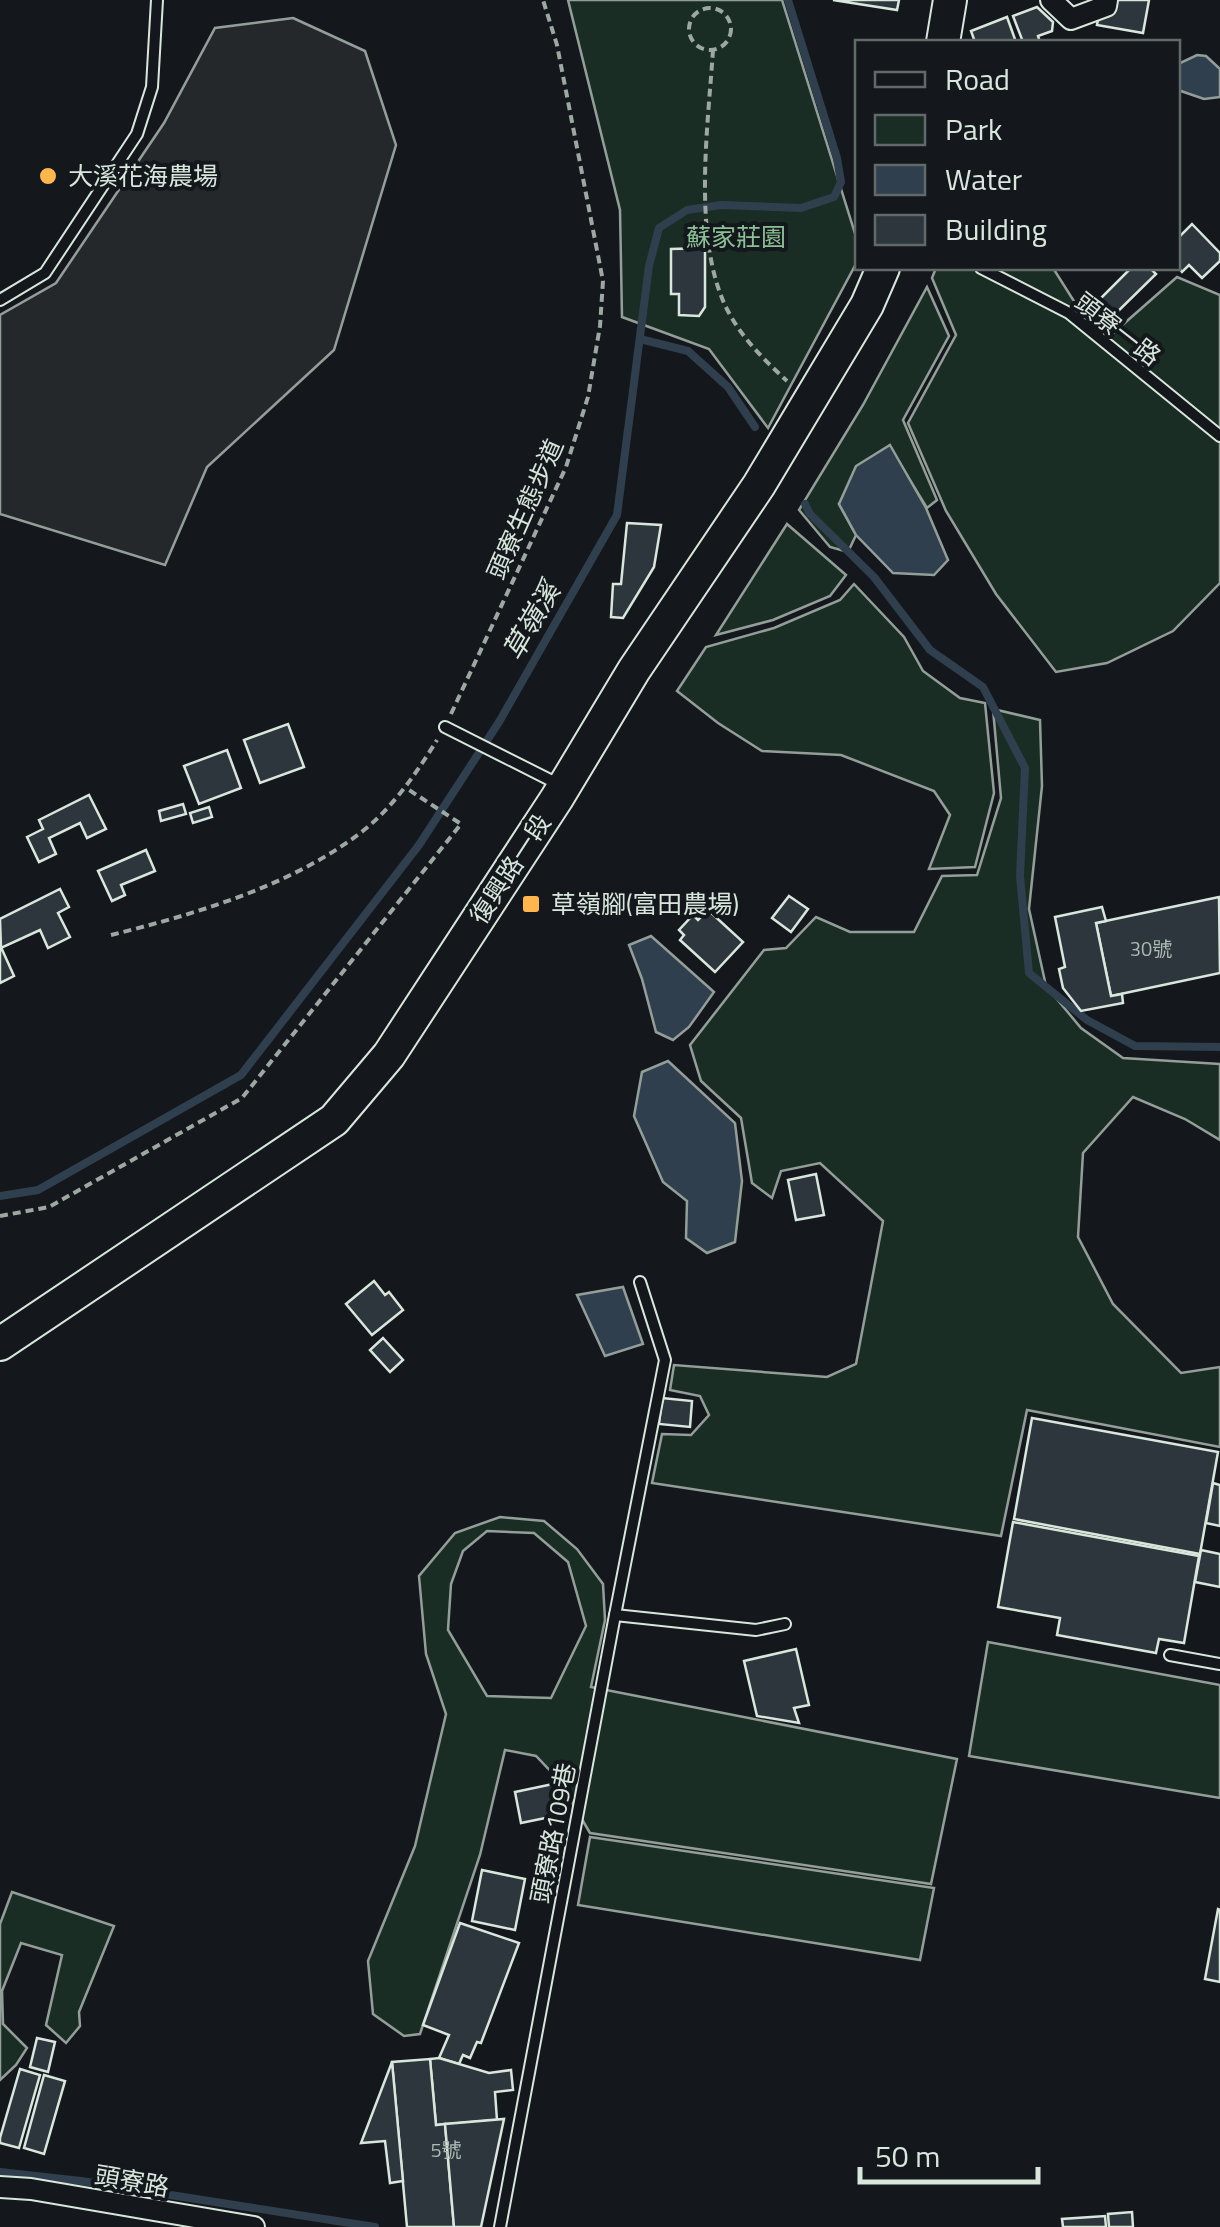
<svg xmlns="http://www.w3.org/2000/svg" width="1220" height="2227" font-family="'Titillium Web','Noto Sans TC',sans-serif">
  <style>
    .green { fill: #1a2d24; stroke: #939e99; stroke-width: 2.5; fill-rule: evenodd }
    .parking { fill: #24282b; stroke: #939e99; stroke-width: 2.5 }
    .water { fill: #2f3f4d; stroke: #939e99; stroke-width: 2.5 }
    .lines { fill: none; stroke-linecap: round; stroke-linejoin: round }
    .stream { stroke: #2f3f4d; stroke-width: 8 }
    .building { fill: #2c363c; stroke: #d8e6dc; stroke-width: 2.5 }
    .service-casing { stroke: #d8e6dc; stroke-width: 14 }
    .minor-casing { stroke: #d8e6dc; stroke-width: 24 }
    .primary-casing { stroke: #d8e6dc; stroke-width: 36 }
    .path { stroke: #9da8a2; stroke-width: 4; stroke-dasharray: 8 5; stroke-linecap: butt }
    .service { stroke: #14181c; stroke-width: 10 }
    .minor { stroke: #14181c; stroke-width: 20 }
    .primary { stroke: #14181c; stroke-width: 32 }
    .poi-dot { fill: #ffb74d; stroke: #14181c; stroke-width: 4 }
    .labels { text-anchor: middle; stroke-width: 8; stroke-linejoin: round; paint-order: stroke }
    .number-label { font-size: 20px; fill: #adbab4 }
    .poi-label { font-size: 25px; fill: #d8e6dc; stroke: #14181c; text-anchor: start }
    .park-label { font-size: 25px; fill: #8ac095; stroke: #14181c }
    .street-label { font-size: 25px; fill: #d8e6dc; stroke: #14181c }
    .water-label { font-size: 28px; font-style: italic; fill: #d8e6dc; stroke: #14181c }
  </style>
  <rect width="100%" height="100%" fill="#14181c"/>
  <g class="green">
    <path d="M 568,0 L 782,0 L 857,240 L 858,260 L 768,428 L 709,349 L 622,317 L 620,210 Z"/>
    <path d="M 936,268 L 1053,268 L 1077,306 L 1111,335 L 1177,277 L 1220,295 L 1220,583 L 1173,631 L 1107,663 L 1056,672 L 996,594 L 946,511 L 908,423 L 956,335 L 932,278 Z"/>
    <path d="M 927,287 L 949,336 L 903,420 L 937,500 L 927,508 L 889,446 L 839,504 L 856,535 L 848,552 L 830,547 L 799,510 L 863,405 Z"/>
    <path d="M 787,524 L 846,575 L 830,596 L 773,620 L 716,635 Z"/>
    <path d="M 854,584 L 904,637 L 923,671 L 960,698 L 985,703 L 994,793 L 975,867 L 929,869 L 950,815 L 934,791 L 841,755 L 762,751 L 718,723 L 677,691 L 706,647 L 774,628 L 840,600 Z"/>
    <path d="M 993,709 L 1040,720 L 1042,786 L 1029,909 L 1046,986 L 1081,1028 L 1123,1058 L 1220,1064 L 1220,1140 L 1185,1119 L 1133,1097 L 1083,1153 L 1078,1237 L 1113,1304 L 1181,1373 L 1220,1367 L 1220,1447 L 1027,1410 L 1001,1536 L 652,1483 L 662,1434 L 691,1435 L 709,1415 L 700,1396 L 670,1390 L 674,1365 L 827,1377 L 856,1364 L 883,1221 L 820,1163 L 781,1171 L 772,1198 L 752,1183 L 741,1118 L 701,1081 L 690,1045 L 764,950 L 786,948 L 816,917 L 850,932 L 914,932 L 942,876 L 977,875 L 1001,798 Z"/>
    <path d="M 500,1517 L 544,1521 L 577,1549 L 603,1584 L 605,1620 L 591,1687 L 957,1759 L 931,1884 L 590,1833 L 559,1780 L 536,1756 L 505,1750 L 480,1855 L 420,2034 L 404,2036 L 373,2014 L 368,1961 L 415,1846 L 446,1714 L 426,1654 L 419,1576 L 455,1533 ZM 487,1531 L 534,1533 L 568,1562 L 586,1626 L 551,1698 L 487,1696 L 448,1630 L 451,1584 L 463,1551 Z"/>
    <path d="M 988,1642 L 1220,1685 L 1220,1798 L 969,1756 Z"/>
    <path d="M 590,1837 L 934,1888 L 920,1960 L 578,1905 Z"/>
    <path d="M 12,1892 L 114,1926 L 79,2012 L 80,2026 L 66,2043 L 46,2025 L 62,1955 L 21,1943 L 2,1991 L 3,2024 L 27,2048 L 16,2065 L 0,2080 L 0,1924 Z"/>
  </g>
  <path class="parking" d="M 293,18 L 365,51 L 396,145 L 334,350 L 207,467 L 165,565 L 0,514 L 0,315 L 56,283 L 164,123 L 215,28 Z"/>
  <g class="water">
    <path d="M 1197,55 L 1206,56 L 1220,69 L 1220,97 L 1204,99 L 1178,90 L 1178,64 Z"/>
    <path d="M 890,445 L 926,508 L 948,560 L 934,575 L 893,573 L 856,535 L 839,504 L 856,466 Z"/>
    <path d="M 651,936 L 714,992 L 689,1027 L 673,1040 L 656,1032 L 642,979 L 629,945 Z"/>
    <path d="M 668,1061 L 735,1123 L 742,1181 L 735,1242 L 707,1253 L 686,1238 L 687,1201 L 663,1182 L 634,1116 L 642,1072 Z"/>
    <path d="M 623,1287 L 643,1344 L 605,1356 L 577,1295 Z"/>
  </g>
  <g class="lines">
    <g class="stream">
      <path d="M 640,339 L 688,351 L 728,387 L 755,427"/>
      <path d="M 805,504 L 810,514 L 874,577 L 930,650 L 983,687 L 1025,768 L 1020,876 L 1029,973 L 1087,1020 L 1135,1046 L 1220,1047"/>
      <path d="M 0,1196 L 38,1190 L 241,1075 L 419,845 L 499,722 L 617,515 L 649,266 L 659,228 L 687,210 L 721,205 L 801,208 L 834,197 L 841,182 L 837,158 L 788,0"/>
      <path d="M 0,2172 L 81,2181 L 375,2227"/>
    </g>
  </g>
  <g class="building">
    <path d="M 833,0 L 899,0 L 897,10 Z"/>
    <path d="M 1101,0 L 1149,0 L 1143,33 L 1097,25 Z"/>
    <path d="M 1037,7 L 1053,22 L 1052,31 L 1038,36 L 1040,42 L 1023,42 L 1013,16 Z"/>
    <path d="M 1007,17 L 1016,42 L 975,42 L 971,31 Z"/>
    <path d="M 1192,224 L 1220,253 L 1220,261 L 1202,278 L 1189,265 L 1182,272 L 1178,267 L 1178,238 Z"/>
    <path d="M 705,248 L 705,307 L 699,316 L 679,315 L 679,294 L 671,294 L 671,249 Z"/>
    <path d="M 1131,268 L 1150,268 L 1156,274 L 1104,325 L 1089,310 Z"/>
    <path d="M 627,523 L 661,525 L 654,567 L 623,618 L 611,617 L 613,584 L 621,584 Z"/>
    <path d="M 288,724 L 304,767 L 260,783 L 244,740 Z"/>
    <path d="M 227,750 L 241,788 L 199,804 L 184,766 Z"/>
    <path d="M 89,795 L 106,829 L 87,838 L 80,823 L 49,838 L 56,854 L 39,862 L 27,837 L 43,829 L 39,820 Z"/>
    <path d="M 183,804 L 186,814 L 161,821 L 159,811 Z"/>
    <path d="M 209,807 L 212,817 L 193,823 L 190,813 Z"/>
    <path d="M 146,850 L 155,871 L 121,885 L 125,895 L 112,901 L 98,871 Z"/>
    <path d="M 60,889 L 69,907 L 58,913 L 70,937 L 48,948 L 40,930 L 1,948 L 0,919 Z"/>
    <path d="M 789,896 L 808,909 L 791,932 L 772,918 Z"/>
    <path d="M 1219,897 L 1220,973 L 1111,996 L 1096,923 Z"/>
    <path d="M 1102,907 L 1106,921 L 1096,923 L 1111,996 L 1122,994 L 1123,1003 L 1081,1011 L 1063,988 L 1059,969 L 1065,967 L 1055,917 Z"/>
    <path d="M 708,910 L 743,942 L 715,972 L 680,940 L 684,935 L 679,930 L 693,915 L 698,920 Z"/>
    <path d="M 0,945 L 14,976 L 0,983 Z"/>
    <path d="M 816,1174 L 824,1215 L 796,1220 L 788,1180 Z"/>
    <path d="M 374,1281 L 385,1295 L 389,1292 L 403,1310 L 372,1335 L 346,1304 Z"/>
    <path d="M 383,1338 L 403,1360 L 390,1372 L 370,1350 Z"/>
    <path d="M 662,1398 L 692,1401 L 690,1427 L 659,1424 Z"/>
    <path d="M 1032,1418 L 1218,1452 L 1200,1554 L 1014,1519 Z"/>
    <path d="M 1213,1483 L 1220,1485 L 1220,1526 L 1206,1523 Z"/>
    <path d="M 1013,1522 L 1199,1556 L 1184,1643 L 1159,1639 L 1156,1653 L 1057,1635 L 1060,1618 L 998,1607 Z"/>
    <path d="M 1201,1550 L 1220,1554 L 1220,1587 L 1195,1582 Z"/>
    <path d="M 796,1649 L 809,1705 L 794,1708 L 799,1723 L 757,1716 L 744,1661 Z"/>
    <path d="M 553,1784 L 560,1815 L 521,1823 L 515,1792 Z"/>
    <path d="M 482,1870 L 525,1879 L 515,1930 L 472,1921 Z"/>
    <path d="M 1218,1909 L 1220,1910 L 1220,1982 L 1205,1979 Z"/>
    <path d="M 460,1923 L 519,1943 L 481,2043 L 477,2042 L 470,2058 L 463,2055 L 459,2064 L 439,2058 L 449,2035 L 423,2025 Z"/>
    <path d="M 37,2038 L 55,2042 L 48,2072 L 30,2067 Z"/>
    <path d="M 439,2058 L 489,2073 L 511,2070 L 513,2090 L 495,2092 L 497,2120 L 436,2125 L 430,2059 Z"/>
    <path d="M 430,2059 L 436,2125 L 445,2124 L 454,2227 L 407,2227 L 392,2062 Z"/>
    <path d="M 392,2062 L 403,2181 L 390,2183 L 385,2141 L 361,2143 Z"/>
    <path d="M 20,2069 L 40,2075 L 19,2148 L 0,2143 L 0,2138 Z"/>
    <path d="M 44,2075 L 65,2081 L 44,2154 L 24,2148 Z"/>
    <path d="M 504,2119 L 481,2227 L 454,2227 L 445,2124 Z"/>
    <path d="M 1132,2212 L 1133,2227 L 1109,2227 L 1108,2214 Z"/>
    <path d="M 1105,2216 L 1106,2227 L 1063,2227 L 1062,2219 Z"/>
  </g>
  <g class="lines">
    <g class="service-casing">
      <g id="service">
        <path d="M 981,268 L 1069,313 L 1220,436"/>
        <path d="M 0,300 L 45,273 L 137,134 L 152,87 L 157,0"/>
        <path d="M 445,727 L 560,785"/>
        <path d="M 615,1615 L 665,1360 L 640,1282"/>
        <path d="M 1170,1655 L 1220,1664"/>
        <path d="M 500,2227 L 615,1615 L 756,1630 L 785,1624"/>
      </g>
    </g>
    <g class="minor-casing">
      <g id="minor">
        <path d="M 1051,0 L 1071,19 L 1106,6 L 1107,0"/>
        <path d="M 0,2187 L 31,2189 L 254,2227"/>
      </g>
    </g>
    <g class="primary-casing">
      <g id="primary">
        <path d="M 943,42 L 950,0"/>
        <path d="M 0,1344 L 334,1120 L 389,1055 L 557,798 L 634,670 L 759,485 L 867,305 L 883,268"/>
      </g>
    </g>
    <g class="path">
      <circle cx="710" cy="29" r="21"/>
      <path d="M 713,50 C 708,127 693,232 724,303 C 738,334 762,358 787,381"/>
      <path d="M 451,714 L 566,467 L 588,397 L 600,326 L 603,281 L 557,45 L 543,0"/>
      <path d="M 111,935 C 195,914 288,887 359,834 C 391,810 416,774 437,740"/>
      <path d="M 0,1216 L 49,1207 L 242,1098 L 461,824 L 406,788"/>
    </g>
    <use href="#service" class="service"/>
    <use href="#minor" class="minor"/>
    <use href="#primary" class="primary"/>
  </g>
  <g class="poi-dot">
    <circle cx="48" cy="176" r="10"/>
    <rect x="521" y="894" width="20" height="20" rx="5"/>
  </g>
  <g class="labels">
    <g class="number-label">
      <text x="1151" y="956">30號</text>
      <text x="446" y="2157">5號</text>
    </g>
    <g class="poi-label">
      <text x="68" y="185">大溪花海農場</text>
      <text x="551" y="913">草嶺腳(富田農場)</text>
    </g>
    <g class="park-label">
      <text x="736" y="246">蘇家莊園</text>
    </g>
    <g class="street-label">
      <text transform="translate(1118 329) rotate(38)" y="9">頭寮一路</text>
      <text transform="translate(525 509) rotate(-66)" y="9">頭寮生態步道</text>
      <text transform="translate(510 869) rotate(-57)" y="9">復興路一段</text>
      <text transform="translate(553 1833) rotate(-79)" y="9">頭寮路109巷</text>
      <text transform="translate(132 2181) rotate(10)" y="9">頭寮路</text>
    </g>
    <g class="water-label">
      <text transform="translate(531 621) rotate(-60)" y="10">草嶺溪</text>
    </g>
  </g>
  <rect x="855" y="40" width="325" height="230" fill="#14181c" stroke="#626a69" stroke-width="2.5"/>
  <rect x="875" y="72" width="50" height="15" fill="#14181c" stroke="#626a69" stroke-width="2.5"/>
  <text x="945" y="90" font-size="30" fill="#d8e6dc">Road</text>
  <rect x="875" y="115" width="50" height="30" fill="#1a2d24" stroke="#626a69" stroke-width="2.5"/>
  <text x="945" y="140" font-size="30" fill="#d8e6dc">Park</text>
  <rect x="875" y="165" width="50" height="30" fill="#2f3f4d" stroke="#626a69" stroke-width="2.5"/>
  <text x="945" y="190" font-size="30" fill="#d8e6dc">Water</text>
  <rect x="875" y="215" width="50" height="30" fill="#2c363c" stroke="#626a69" stroke-width="2.5"/>
  <text x="945" y="240" font-size="30" fill="#d8e6dc">Building</text>
  <path d="M860 2167v15h178v-15" fill="none" stroke="#d8e6dc" stroke-width="5"/>
  <text x="875" y="2167" font-size="30" fill="#d8e6dc" stroke="#14181c" stroke-width="8" paint-order="stroke">50 m</text>
</svg>
